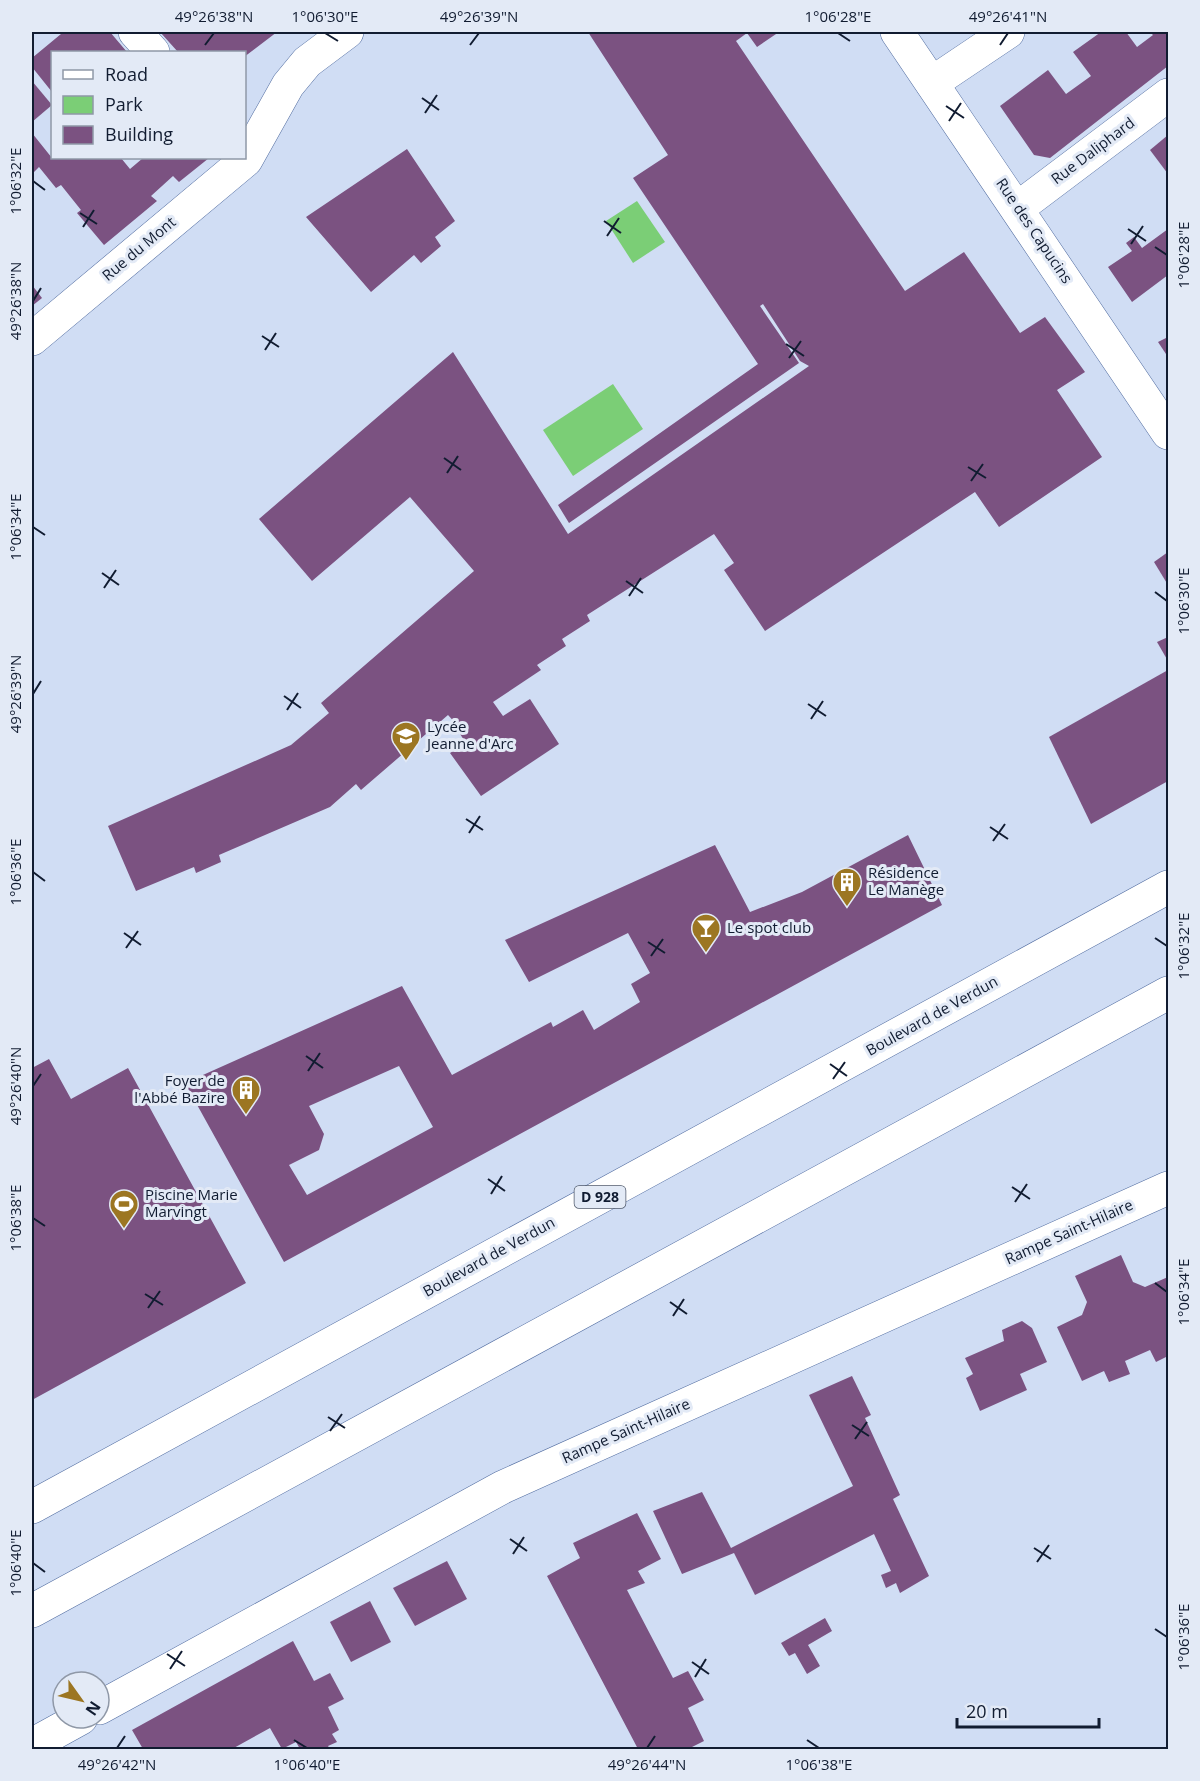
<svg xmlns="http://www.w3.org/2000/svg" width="1200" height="1781" font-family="'Open Sans',sans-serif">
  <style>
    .green { fill: #7bce76 }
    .building { fill: #7b5281; fill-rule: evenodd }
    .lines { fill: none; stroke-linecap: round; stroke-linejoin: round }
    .minor-casing { stroke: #516ca0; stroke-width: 34 }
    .major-casing { stroke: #516ca0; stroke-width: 34 }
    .minor { stroke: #fff; stroke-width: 33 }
    .major { stroke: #fff; stroke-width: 33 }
    .ticks { fill: none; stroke: #111c31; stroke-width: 2 }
    .labels { text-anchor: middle; stroke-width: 6; stroke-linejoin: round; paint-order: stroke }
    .shield { fill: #e3eaf6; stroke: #505a6c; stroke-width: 1.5 }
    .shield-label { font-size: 14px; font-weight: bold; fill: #111c31 }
    .street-label { font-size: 15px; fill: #111c31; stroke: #e3eaf6 }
    .poi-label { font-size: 15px; fill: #111c31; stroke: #e3eaf6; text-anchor: start }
    .neatline { fill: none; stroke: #111c31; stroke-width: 2 }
    .ticks-label { font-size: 15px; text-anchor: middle; fill: #111c31 }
  </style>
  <rect width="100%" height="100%" fill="#d0ddf4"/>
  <g class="green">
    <path d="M 637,201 L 665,242 L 633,263 L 606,221 Z"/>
    <path d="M 613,384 L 643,429 L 573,476 L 543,430 Z"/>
  </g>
  <g class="building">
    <path d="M 60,32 L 110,32 L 127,52 L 52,52 L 52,92 L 32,67 L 32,58 L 61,34 Z"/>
    <path d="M 160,32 L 277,32 L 244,57 L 244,52 L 178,52 Z"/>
    <path d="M 588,32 L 779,32 L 757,47 L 747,33 L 736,41 L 905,291 L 964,252 L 1020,333 L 1045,317 L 1085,372 L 1057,390 L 1102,457 L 999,527 L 975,492 L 765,631 L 724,570 L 734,563 L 714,534 L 587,615 L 590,621 L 562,639 L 566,646 L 537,665 L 541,670 L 493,702 L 503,716 L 530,699 L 559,744 L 481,796 L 450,753 L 466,743 L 456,728 L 458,726 L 448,715 L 361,790 L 356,784 L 330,807 L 219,855 L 221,862 L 196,873 L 194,867 L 136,891 L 108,826 L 291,745 L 329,713 L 321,703 L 474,571 L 410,497 L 312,581 L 259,519 L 453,352 L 568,534 L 809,366 L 800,361 L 763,304 L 760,306 L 799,363 L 569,523 L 558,505 L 758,364 L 633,178 L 668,155 Z"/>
    <path d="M 1101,32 L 1126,32 L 1137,47 L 1153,35 L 1150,32 L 1168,32 L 1168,66 L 1050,158 L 1034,155 L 1000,106 L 1048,70 L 1066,94 L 1091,76 L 1073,52 Z"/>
    <path d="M 32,81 L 52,105 L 32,122 Z"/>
    <path d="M 32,133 L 52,158 L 121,158 L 130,169 L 143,158 L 209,158 L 179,182 L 173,176 L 151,196 L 157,201 L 104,245 L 77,213 L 81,210 L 61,185 L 56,188 L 39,167 L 32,174 Z"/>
    <path d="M 1168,135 L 1168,174 L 1150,150 Z"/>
    <path d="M 407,149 L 455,221 L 435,237 L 441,246 L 421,263 L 414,255 L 371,292 L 306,217 Z"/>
    <path d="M 1168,229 L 1168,275 L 1132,302 L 1108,267 L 1132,251 L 1126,243 L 1134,237 L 1142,248 Z"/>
    <path d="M 32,285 L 42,298 L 32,306 Z"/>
    <path d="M 1168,337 L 1168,357 L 1158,342 Z"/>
    <path d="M 1168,552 L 1168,585 L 1154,562 Z"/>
    <path d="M 1168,637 L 1168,661 L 1157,642 Z"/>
    <path d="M 1168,670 L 1168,781 L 1091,824 L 1049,737 Z"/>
    <path d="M 908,835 L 942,905 L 284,1262 L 185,1083 L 402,986 L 452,1075 L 551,1022 L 553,1027 L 583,1010 L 594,1030 L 640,1002 L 631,984 L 650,973 L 628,933 L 529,982 L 505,940 L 715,845 L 750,912 L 802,892 ZM 399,1066 L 433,1127 L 307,1195 L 289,1165 L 319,1150 L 324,1134 L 309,1106 Z"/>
    <path d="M 49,1059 L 71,1099 L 128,1068 L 246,1283 L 32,1400 L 32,1068 Z"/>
    <path d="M 1121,1255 L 1133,1282 L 1145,1287 L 1168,1277 L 1168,1356 L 1156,1362 L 1150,1350 L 1125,1361 L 1130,1374 L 1109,1382 L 1104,1371 L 1082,1381 L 1057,1327 L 1082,1315 L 1087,1302 L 1075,1276 Z"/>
    <path d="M 1022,1321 L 1032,1328 L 1047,1362 L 1020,1374 L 1027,1390 L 980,1411 L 966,1378 L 973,1374 L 965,1358 L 1004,1341 L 1002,1330 Z"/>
    <path d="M 852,1376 L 871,1415 L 865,1418 L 900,1495 L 893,1499 L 929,1576 L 900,1593 L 896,1583 L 886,1588 L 881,1575 L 891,1571 L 874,1534 L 755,1595 L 734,1553 L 682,1574 L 653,1511 L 702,1492 L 731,1548 L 853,1486 L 809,1395 Z"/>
    <path d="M 637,1513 L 661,1559 L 638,1571 L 645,1583 L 627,1590 L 673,1678 L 688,1671 L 704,1700 L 688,1708 L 704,1741 L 688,1749 L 638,1749 L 547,1576 L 580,1558 L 573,1543 Z"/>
    <path d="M 447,1561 L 467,1599 L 415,1626 L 393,1588 Z"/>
    <path d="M 370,1601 L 391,1642 L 351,1662 L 330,1622 Z"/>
    <path d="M 825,1618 L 832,1631 L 808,1645 L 820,1666 L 807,1674 L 795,1653 L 789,1656 L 781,1643 Z"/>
    <path d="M 293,1641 L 314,1681 L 330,1673 L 344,1699 L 328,1707 L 339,1730 L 332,1734 L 337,1742 L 328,1746 L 330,1749 L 300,1749 L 296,1742 L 282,1749 L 270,1728 L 232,1749 L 143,1749 L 132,1730 Z"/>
  </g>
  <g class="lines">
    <g class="minor-casing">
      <g id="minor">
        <path d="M 135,32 L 153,52"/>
        <path d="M 897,32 L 1168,433"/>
        <path d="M 932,83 L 1008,32"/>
        <path d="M 1018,208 L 1168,95"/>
        <path d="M 32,339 L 246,160 L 288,85 L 307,62 L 347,32"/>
        <path d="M 99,1708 L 503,1487 L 1168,1188"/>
        <path d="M 32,1745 L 81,1718"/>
      </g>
    </g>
    <g class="major-casing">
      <g id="major">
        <path d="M 32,1507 L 1168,887"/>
        <path d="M 32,1611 L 1168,993"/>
      </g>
    </g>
    <use href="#minor" class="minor"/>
    <use href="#major" class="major"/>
  </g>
  <path class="ticks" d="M 325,33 L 338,41M 838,33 L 850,41M 205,45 L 214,33M 470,45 L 479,33M 1000,45 L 1008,33M 422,98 L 439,110M 946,106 L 964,118M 425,113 L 437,95M 949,121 L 961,103M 33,181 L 45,190M 80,213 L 97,224M 604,221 L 621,233M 83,227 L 94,210M 1128,229 L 1146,241M 607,236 L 619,218M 1131,244 L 1143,226M 1155,247 L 1167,255M 33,301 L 41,288M 262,336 L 279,347M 786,344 L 804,356M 265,350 L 276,333M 789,358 L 801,341M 444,458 L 461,470M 968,467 L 986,478M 447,473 L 458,456M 971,481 L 983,464M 33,527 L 45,535M 102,573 L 119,585M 626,581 L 643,593M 104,588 L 116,570M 1155,592 L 1167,601M 629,596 L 641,578M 33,694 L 41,681M 284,696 L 301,708M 808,704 L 826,716M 287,710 L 298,693M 811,719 L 823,701M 466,819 L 483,830M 990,827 L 1008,839M 469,833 L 480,816M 993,841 L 1005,824M 33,872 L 45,881M 124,933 L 141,945M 1155,938 L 1167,946M 648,942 L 665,953M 126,948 L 138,931M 651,956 L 663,939M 306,1056 L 323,1068M 830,1064 L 847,1076M 308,1071 L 320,1053M 833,1079 L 845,1062M 33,1086 L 41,1074M 488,1179 L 505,1191M 1012,1187 L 1030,1199M 491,1194 L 502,1176M 1015,1202 L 1027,1184M 33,1218 L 45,1226M 1155,1283 L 1167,1292M 145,1294 L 163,1305M 670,1302 L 687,1314M 148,1308 L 160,1291M 673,1316 L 684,1299M 328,1417 L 345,1428M 852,1425 L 869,1436M 330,1431 L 342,1414M 855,1439 L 867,1422M 510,1539 L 527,1551M 1034,1548 L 1051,1559M 513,1554 L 524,1537M 1037,1562 L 1049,1545M 33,1563 L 45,1572M 1155,1629 L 1167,1637M 167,1654 L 185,1666M 692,1662 L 709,1674M 170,1669 L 182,1651M 695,1677 L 706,1659M 294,1740 L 307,1748M 807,1740 L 819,1748M 117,1748 L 125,1736M 647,1748 L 655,1736"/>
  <defs>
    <g id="school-pin" transform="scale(1.5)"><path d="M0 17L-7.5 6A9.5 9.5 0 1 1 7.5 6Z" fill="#9c7622" stroke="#e3eaf6"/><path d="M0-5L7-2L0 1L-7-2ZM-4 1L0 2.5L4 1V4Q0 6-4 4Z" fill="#fff"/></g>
    <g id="building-pin" transform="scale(1.5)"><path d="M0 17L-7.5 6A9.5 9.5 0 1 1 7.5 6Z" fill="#9c7622" stroke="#e3eaf6"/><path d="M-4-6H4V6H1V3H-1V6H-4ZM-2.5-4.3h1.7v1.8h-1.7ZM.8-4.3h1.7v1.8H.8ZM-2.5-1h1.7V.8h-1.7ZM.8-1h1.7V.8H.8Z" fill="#fff"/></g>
    <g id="bar-pin" transform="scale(1.5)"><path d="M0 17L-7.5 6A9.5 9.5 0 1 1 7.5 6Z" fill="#9c7622" stroke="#e3eaf6"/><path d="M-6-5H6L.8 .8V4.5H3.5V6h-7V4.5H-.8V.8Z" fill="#fff"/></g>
    <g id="stadium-pin" transform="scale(1.5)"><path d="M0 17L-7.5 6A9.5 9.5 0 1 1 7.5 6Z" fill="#9c7622" stroke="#e3eaf6"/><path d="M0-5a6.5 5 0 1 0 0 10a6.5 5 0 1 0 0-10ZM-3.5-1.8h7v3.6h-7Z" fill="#fff"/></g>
  </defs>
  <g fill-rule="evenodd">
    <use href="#school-pin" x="406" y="736"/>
    <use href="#building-pin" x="847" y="882"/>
    <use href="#bar-pin" x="706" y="928"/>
    <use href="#building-pin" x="246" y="1090"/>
    <use href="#stadium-pin" x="124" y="1204"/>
  </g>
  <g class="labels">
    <rect class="shield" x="574.5" y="1186" width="51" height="22" rx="4.5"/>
    <g class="shield-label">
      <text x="600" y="1202">D 928</text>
    </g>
    <g class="street-label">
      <text transform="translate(1093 151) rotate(-37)" y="5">Rue Daliphard</text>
      <text transform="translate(1034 231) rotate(56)" y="5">Rue des Capucins</text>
      <text transform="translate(139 249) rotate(-40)" y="5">Rue du Mont</text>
      <text transform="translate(932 1016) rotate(-29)" y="5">Boulevard de Verdun</text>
      <text transform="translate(1069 1232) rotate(-24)" y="5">Rampe Saint-Hilaire</text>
      <text transform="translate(489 1257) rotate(-29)" y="5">Boulevard de Verdun</text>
      <text transform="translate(626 1431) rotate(-24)" y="5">Rampe Saint-Hilaire</text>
    </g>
    <g class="poi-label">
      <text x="427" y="732">Lycée<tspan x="427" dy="17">Jeanne d'Arc</tspan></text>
      <text x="868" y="878">Résidence<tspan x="868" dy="17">Le Manège</tspan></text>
      <text x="727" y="933">Le spot club</text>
      <text x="225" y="1086" text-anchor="end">Foyer de<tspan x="225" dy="17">l'Abbé Bazire</tspan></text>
      <text x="145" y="1200">Piscine Marie<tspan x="145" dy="17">Marvingt</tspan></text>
    </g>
  </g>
  <rect width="1200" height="1781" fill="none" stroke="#e3eaf6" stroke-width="66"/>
  <rect x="51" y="51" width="195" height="108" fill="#e3eaf6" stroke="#8f98a7" stroke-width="1.5"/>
  <rect x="63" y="70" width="30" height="9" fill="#ffffff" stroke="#8f98a7" stroke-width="1.5"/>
  <text x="105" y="81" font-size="18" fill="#111c31">Road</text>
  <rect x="63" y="96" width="30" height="18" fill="#7bce76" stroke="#8f98a7" stroke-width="1.5"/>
  <text x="105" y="111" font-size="18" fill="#111c31">Park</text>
  <rect x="63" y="126" width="30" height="18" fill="#7b5281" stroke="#8f98a7" stroke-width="1.5"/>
  <text x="105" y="141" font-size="18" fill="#111c31">Building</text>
  <g transform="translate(81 1700) rotate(124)"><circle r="28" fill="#e3eaf6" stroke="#8f98a7" stroke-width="1.5"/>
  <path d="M0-4.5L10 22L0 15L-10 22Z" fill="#9c7622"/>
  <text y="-9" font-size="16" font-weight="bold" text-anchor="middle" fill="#111c31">N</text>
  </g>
  <path d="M957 1718v9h142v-9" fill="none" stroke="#111c31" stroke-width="3"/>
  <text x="966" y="1718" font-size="18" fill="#111c31" stroke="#e3eaf6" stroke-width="4.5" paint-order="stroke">20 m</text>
  <rect x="33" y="33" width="1134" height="1715" class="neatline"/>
  <g class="ticks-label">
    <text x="214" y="22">49°26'38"N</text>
    <text x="325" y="22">1°06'30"E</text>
    <text x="479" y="22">49°26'39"N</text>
    <text x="838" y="22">1°06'28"E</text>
    <text x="1008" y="22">49°26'41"N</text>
    <text transform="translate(16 181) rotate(-90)" y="5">1°06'32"E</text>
    <text transform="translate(1184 255) rotate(-90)" y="5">1°06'28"E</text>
    <text transform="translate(16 301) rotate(-90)" y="5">49°26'38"N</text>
    <text transform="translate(16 527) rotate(-90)" y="5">1°06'34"E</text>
    <text transform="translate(1184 601) rotate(-90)" y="5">1°06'30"E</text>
    <text transform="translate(16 694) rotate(-90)" y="5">49°26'39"N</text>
    <text transform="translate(16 872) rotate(-90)" y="5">1°06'36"E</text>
    <text transform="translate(1184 946) rotate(-90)" y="5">1°06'32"E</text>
    <text transform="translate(16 1086) rotate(-90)" y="5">49°26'40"N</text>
    <text transform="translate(16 1218) rotate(-90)" y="5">1°06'38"E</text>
    <text transform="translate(1184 1292) rotate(-90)" y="5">1°06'34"E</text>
    <text transform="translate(16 1563) rotate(-90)" y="5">1°06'40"E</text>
    <text transform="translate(1184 1637) rotate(-90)" y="5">1°06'36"E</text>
    <text x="117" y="1770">49°26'42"N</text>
    <text x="307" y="1770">1°06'40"E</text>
    <text x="647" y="1770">49°26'44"N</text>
    <text x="819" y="1770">1°06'38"E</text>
  </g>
</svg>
